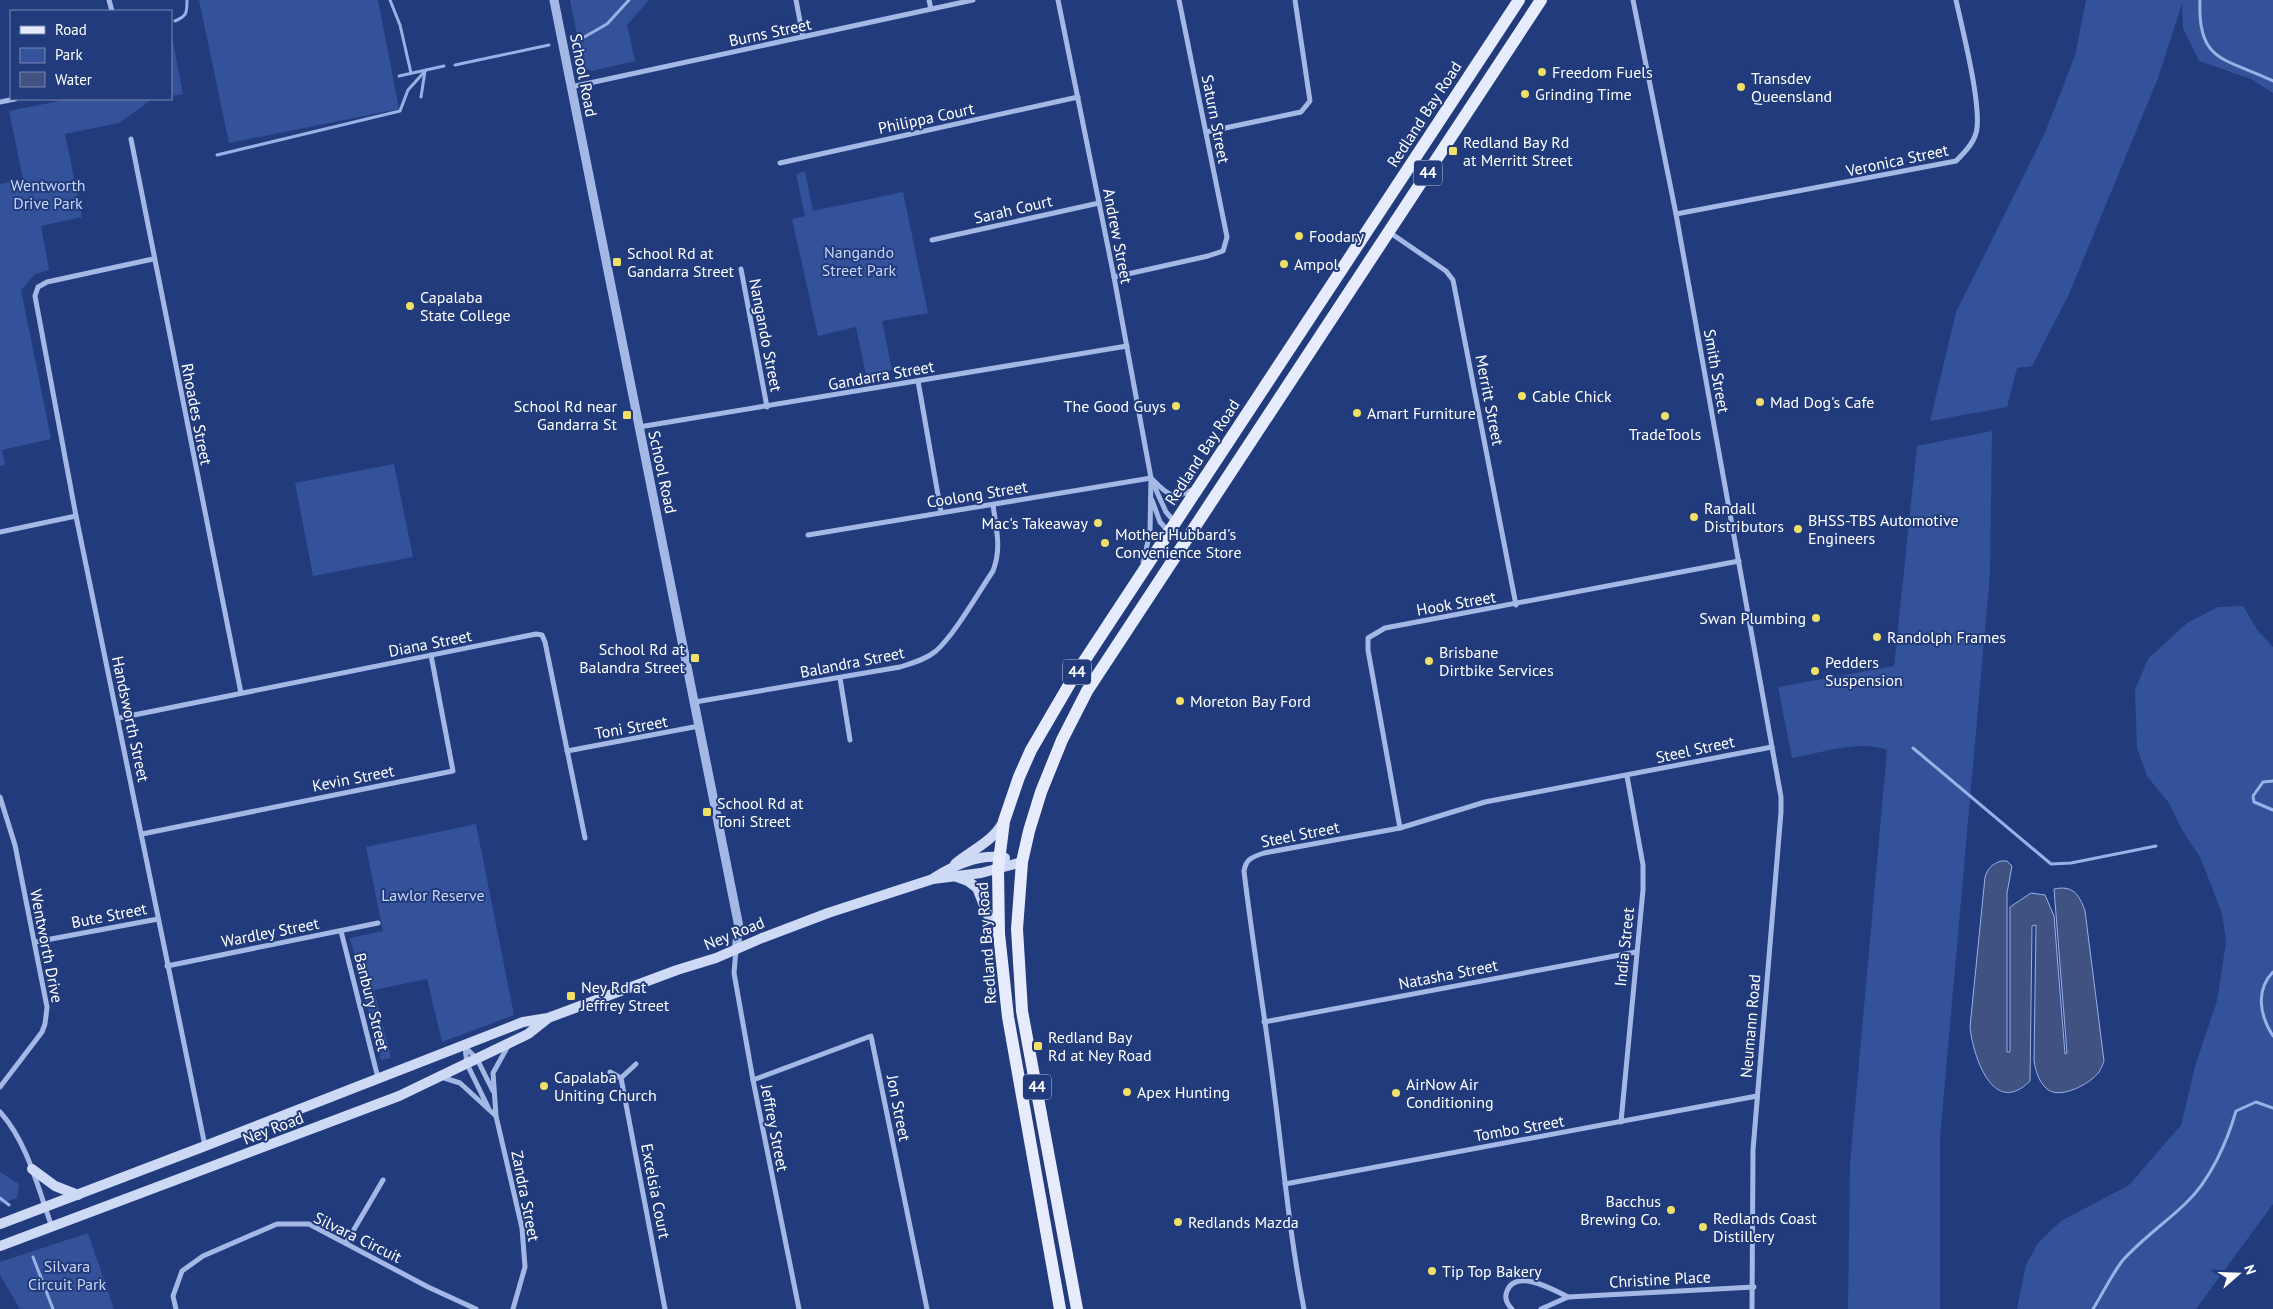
<svg xmlns="http://www.w3.org/2000/svg" width="2273" height="1309" font-family="'PT Sans',sans-serif">
  <style>
    .green { fill: #34529a }
    .water { fill: #3f5282; stroke: #98b1e7 }
    .lines { fill: none; stroke-linecap: round; stroke-linejoin: round }
    .stream { stroke: #98b1e7; stroke-width: 3 }
    .minor { stroke: #a4b8e6; stroke-width: 5 }
    .tertiary { stroke: #a4b8e6; stroke-width: 9 }
    .secondary { stroke: #ced9f5; stroke-width: 10 }
    .primary { stroke: #e6ebfd; stroke-width: 12 }
    .poi-dot { fill: #f2df66; stroke: #213b7c; stroke-width: 2 }
    .labels { text-anchor: middle; stroke-width: 4; stroke-linejoin: round; paint-order: stroke }
    .shield { fill: #213b7c; stroke: #bcc4d8; stroke-width: 1 }
    .shield-label { font-size: 15px; font-weight: bold; fill: #fff }
    .street-label { font-size: 16px; fill: #fff; stroke: #213b7c }
    .poi-label { font-size: 16px; fill: #fff; stroke: #213b7c; text-anchor: start }
    .park-label { font-size: 16px; fill: #c8d5f5; stroke: #213b7c }
  </style>
  <rect width="100%" height="100%" fill="#213b7c"/>
  <g class="green">
    <path d="M 199,0 L 378,0 L 399,109 L 229,143 Z"/>
    <path d="M 570,0 L 649,0 L 627,25 L 635,61 L 592,71 L 584,69 Z"/>
    <path d="M 2086,0 L 2273,0 L 2273,93 L 2251,79 L 2199,61 L 2183,28 L 2182,4 L 2158,78 L 2069,294 L 2032,366 L 2017,368 L 2007,407 L 1930,421 L 1956,312 L 2044,135 L 2075,56 Z"/>
    <path d="M 171,32 L 183,94 L 171,96 Z"/>
    <path d="M 69,99 L 158,99 L 151,100 L 119,123 L 65,134 L 82,217 L 41,226 L 49,270 L 35,274 L 21,290 L 51,439 L 2,450 L 5,465 L 0,466 L 0,184 L 23,179 L 9,111 Z"/>
    <path d="M 805,171 L 813,211 L 903,192 L 928,313 L 882,321 L 892,370 L 866,375 L 856,327 L 818,336 L 792,219 L 805,216 L 796,174 Z"/>
    <path d="M 1992,431 L 1990,573 L 1940,1138 L 1940,1309 L 1848,1309 L 1850,1164 L 1887,750 C 1861,739 1819,753 1792,758 L 1778,687 L 1894,666 L 1917,446 Z"/>
    <path d="M 394,464 L 413,557 L 313,576 L 295,483 Z"/>
    <path d="M 2243,606 L 2258,631 L 2273,647 L 2273,1204 L 2196,1309 L 2017,1309 L 2026,1265 L 2038,1243 L 2061,1221 L 2129,1185 L 2181,1125 L 2196,1063 L 2217,1001 L 2226,942 L 2222,913 L 2200,857 L 2182,830 L 2169,803 L 2147,776 L 2137,748 L 2135,690 L 2148,659 L 2187,623 L 2218,607 Z"/>
    <path d="M 476,824 L 514,1015 L 442,1042 L 427,979 L 374,990 L 391,1058 L 381,1060 L 350,938 L 383,931 L 366,847 Z"/>
    <path d="M 0,1172 L 19,1184 L 17,1198 L 0,1204 Z"/>
    <path d="M 88,1233 L 114,1309 L 20,1309 L 0,1275 L 0,1262 Z"/>
  </g>
  <path class="water" d="M 2001,861 L 2007,861 L 2012,866 L 2007,893 L 2007,1052 L 2010,1052 L 2010,907 L 2031,893 L 2045,895 L 2054,916 L 2065,1054 L 2067,1053 L 2054,889 C 2073,885 2079,894 2085,911 L 2104,1061 C 2103,1064 2101,1069 2099,1072 C 2090,1084 2060,1100 2047,1089 C 2038,1081 2036,1071 2034,1061 L 2036,925 L 2032,926 L 2030,1081 C 1993,1118 1973,1056 1970,1027 L 1985,877 C 1988,868 1992,864 2001,861 Z"/>
  <g class="lines">
    <g class="stream">
      <path d="M 390,0 L 400,25 L 411,73"/>
      <path d="M 2200,0 C 2197,63 2226,58 2273,81"/>
      <path d="M 175,21 C 187,16 187,13 187,0"/>
      <path d="M 579,40 L 607,24 L 629,0"/>
      <path d="M 455,65 L 549,45"/>
      <path d="M 399,76 L 444,66"/>
      <path d="M 421,97 L 425,71"/>
      <path d="M 217,155 L 400,111 L 408,90 L 426,70"/>
      <path d="M 1913,748 L 2051,864 L 2071,863 L 2156,846"/>
      <path d="M 2273,781 L 2263,782 L 2253,796 L 2254,802 L 2273,810"/>
      <path d="M 2273,972 C 2255,990 2260,1016 2273,1036"/>
      <path d="M 0,1198 L 9,1205"/>
      <path d="M 33,1257 L 53,1309"/>
      <path d="M 2093,1309 C 2103,1293 2112,1274 2123,1260 C 2142,1239 2165,1223 2185,1204 C 2210,1181 2227,1142 2236,1111 L 2256,1102 L 2273,1108"/>
    </g>
    <g class="minor">
      <path d="M 109,0 L 112,11"/>
      <path d="M 796,0 L 803,37"/>
      <path d="M 929,0 L 931,9"/>
      <path d="M 1058,0 L 1114,277 L 1151,478 L 1150,533 L 1143,562"/>
      <path d="M 1633,0 L 1676,214 L 1781,797 L 1781,812 L 1753,1150 L 1752,1309"/>
      <path d="M 571,87 L 973,0"/>
      <path d="M 0,102 L 15,99"/>
      <path d="M 1206,132 L 1301,112 L 1310,101 L 1295,0"/>
      <path d="M 131,139 L 241,693"/>
      <path d="M 780,163 L 1078,97"/>
      <path d="M 1676,214 L 1956,161 C 1964,153 1973,144 1976,133 C 1983,109 1962,28 1956,0"/>
      <path d="M 1389,232 L 1446,271 L 1453,280 L 1516,605"/>
      <path d="M 932,240 L 1099,203"/>
      <path d="M 153,259 L 47,282 L 38,287 L 35,296 L 76,516 L 205,1146"/>
      <path d="M 741,269 L 767,407"/>
      <path d="M 1114,277 L 1208,256 L 1223,251 L 1227,237 L 1179,0"/>
      <path d="M 918,381 L 941,512"/>
      <path d="M 639,427 L 1127,346"/>
      <path d="M 1151,478 C 1166,493 1171,501 1192,490"/>
      <path d="M 1152,481 L 1166,512 L 1174,521"/>
      <path d="M 1152,500 L 1160,522 L 1169,532"/>
      <path d="M 0,532 L 76,516"/>
      <path d="M 808,535 L 1151,478"/>
      <path d="M 840,678 L 850,740"/>
      <path d="M 695,702 L 900,667 C 912,663 925,660 936,651 C 955,634 978,593 993,571 C 1002,548 996,528 993,505"/>
      <path d="M 119,718 L 536,634 L 542,635 L 545,642 L 585,838"/>
      <path d="M 567,751 L 699,726"/>
      <path d="M 0,797 L 15,845 L 47,1007 L 45,1024 L 42,1032 L 0,1087"/>
      <path d="M 1400,828 L 1368,650 L 1368,638 L 1385,628 L 1739,561"/>
      <path d="M 142,834 L 453,771 L 431,655"/>
      <path d="M 341,931 L 378,1078"/>
      <path d="M 35,942 L 158,919"/>
      <path d="M 736,950 L 734,973 L 753,1080 L 799,1309"/>
      <path d="M 167,966 L 378,923"/>
      <path d="M 1264,1022 L 1636,952"/>
      <path d="M 508,1046 L 493,1073 L 496,1116 L 522,1228 L 525,1267 L 513,1309"/>
      <path d="M 465,1047 L 467,1064 L 488,1107"/>
      <path d="M 465,1047 L 477,1059 L 493,1091"/>
      <path d="M 610,1072 L 621,1078 L 665,1309"/>
      <path d="M 441,1077 L 460,1083 L 496,1116"/>
      <path d="M 621,1078 L 636,1064"/>
      <path d="M 753,1080 L 871,1036 L 927,1309"/>
      <path d="M 0,1112 C 28,1143 38,1189 52,1227"/>
      <path d="M 1621,1122 L 1643,890 L 1643,865 L 1627,776"/>
      <path d="M 1285,1184 L 1757,1096"/>
      <path d="M 346,1243 L 383,1180"/>
      <path d="M 1568,1297 L 1754,1287"/>
      <path d="M 176,1309 L 173,1296 L 182,1271 L 203,1256 L 277,1224 L 309,1224 L 428,1287 L 476,1309"/>
      <path d="M 1304,1309 C 1290,1238 1284,1169 1275,1098 C 1266,1022 1253,947 1244,871 C 1246,859 1252,857 1264,853 L 1400,828 L 1485,802 L 1772,747"/>
      <path d="M 1512,1309 C 1507,1304 1504,1298 1507,1291 C 1516,1268 1554,1290 1568,1297 L 1541,1309"/>
    </g>
    <path class="tertiary" d="M 554,0 L 739,927 L 736,950"/>
    <g class="secondary">
      <path d="M 955,864 C 970,851 992,842 1002,824"/>
      <path d="M 957,877 L 968,881 L 977,888 L 989,918 L 999,934"/>
      <path d="M 934,878 C 953,866 981,853 1005,858"/>
      <path d="M 32,1169 L 55,1186 L 78,1195"/>
      <path d="M 0,1224 L 205,1146 L 523,1022 L 548,1018 L 677,970 L 716,958 L 762,938 L 828,913 L 933,879 L 981,873 L 1022,862"/>
      <path d="M 0,1246 L 399,1096 L 528,1034 L 547,1019"/>
    </g>
    <g class="primary">
      <path d="M 1060,1309 L 1008,1017 L 999,934 L 998,869 L 1004,821 L 1019,777 L 1031,750 L 1073,678 L 1519,0"/>
      <path d="M 1077,1309 L 1022,1011 L 1017,929 L 1022,862 L 1029,831 L 1041,792 L 1062,740 L 1087,691 L 1541,0"/>
    </g>
  </g>
  <g class="poi-dot">
    <circle cx="1542" cy="72" r="5"/>
    <circle cx="1741" cy="87" r="5"/>
    <circle cx="1525" cy="94" r="5"/>
    <rect x="1448" y="146" width="10" height="10" rx="2.5"/>
    <circle cx="1299" cy="236" r="5"/>
    <rect x="612" y="257" width="10" height="10" rx="2.5"/>
    <circle cx="1284" cy="264" r="5"/>
    <circle cx="410" cy="306" r="5"/>
    <circle cx="1522" cy="396" r="5"/>
    <circle cx="1760" cy="402" r="5"/>
    <circle cx="1176" cy="406" r="5"/>
    <circle cx="1357" cy="413" r="5"/>
    <rect x="622" y="410" width="10" height="10" rx="2.5"/>
    <circle cx="1665" cy="416" r="5"/>
    <circle cx="1694" cy="517" r="5"/>
    <circle cx="1098" cy="523" r="5"/>
    <circle cx="1798" cy="529" r="5"/>
    <circle cx="1105" cy="543" r="5"/>
    <circle cx="1816" cy="618" r="5"/>
    <circle cx="1877" cy="637" r="5"/>
    <rect x="690" y="653" width="10" height="10" rx="2.5"/>
    <circle cx="1429" cy="661" r="5"/>
    <circle cx="1815" cy="671" r="5"/>
    <circle cx="1180" cy="701" r="5"/>
    <rect x="702" y="807" width="10" height="10" rx="2.5"/>
    <rect x="566" y="991" width="10" height="10" rx="2.5"/>
    <rect x="1033" y="1041" width="10" height="10" rx="2.5"/>
    <circle cx="544" cy="1086" r="5"/>
    <circle cx="1127" cy="1092" r="5"/>
    <circle cx="1396" cy="1093" r="5"/>
    <circle cx="1671" cy="1210" r="5"/>
    <circle cx="1178" cy="1222" r="5"/>
    <circle cx="1703" cy="1227" r="5"/>
    <circle cx="1432" cy="1271" r="5"/>
  </g>
  <g class="labels">
    <g class="shield">
      <rect x="1414" y="160.5" width="28" height="25" rx="4"/>
      <rect x="1063" y="659.5" width="28" height="25" rx="4"/>
      <rect x="1023" y="1074.5" width="28" height="25" rx="4"/>
    </g>
    <g class="shield-label">
      <text x="1428" y="178">44</text>
      <text x="1077" y="677">44</text>
      <text x="1037" y="1092">44</text>
    </g>
    <g class="street-label">
      <text transform="translate(770 32) rotate(-12)" y="6">Burns Street</text>
      <text transform="translate(584 75) rotate(79)" y="6">School Road</text>
      <text transform="translate(1424 114) rotate(-57)" y="6">Redland Bay Road</text>
      <text transform="translate(926 118) rotate(-12)" y="6">Philippa Court</text>
      <text transform="translate(1216 119) rotate(79)" y="6">Saturn Street</text>
      <text transform="translate(1897 160) rotate(-12)" y="6">Veronica Street</text>
      <text transform="translate(1013 209) rotate(-13)" y="6">Sarah Court</text>
      <text transform="translate(1118 236) rotate(79)" y="6">Andrew Street</text>
      <text transform="translate(766 335) rotate(79)" y="6">Nangando Street</text>
      <text transform="translate(1717 371) rotate(80)" y="6">Smith Street</text>
      <text transform="translate(881 375) rotate(-10)" y="6">Gandarra Street</text>
      <text transform="translate(1490 400) rotate(79)" y="6">Merritt Street</text>
      <text transform="translate(197 414) rotate(79)" y="6">Rhoades Street</text>
      <text transform="translate(1202 452) rotate(-57)" y="6">Redland Bay Road</text>
      <text transform="translate(663 472) rotate(78)" y="6">School Road</text>
      <text transform="translate(977 494) rotate(-9)" y="6">Coolong Street</text>
      <text transform="translate(1456 603) rotate(-10)" y="6">Hook Street</text>
      <text transform="translate(430 643) rotate(-11)" y="6">Diana Street</text>
      <text transform="translate(852 662) rotate(-11)" y="6">Balandra Street</text>
      <text transform="translate(131 719) rotate(78)" y="6">Handsworth Street</text>
      <text transform="translate(631 727) rotate(-10)" y="6">Toni Street</text>
      <text transform="translate(1695 749) rotate(-12)" y="6">Steel Street</text>
      <text transform="translate(353 778) rotate(-11)" y="6">Kevin Street</text>
      <text transform="translate(1300 834) rotate(-11)" y="6">Steel Street</text>
      <text transform="translate(109 915) rotate(-11)" y="6">Bute Street</text>
      <text transform="translate(270 932) rotate(-11)" y="6">Wardley Street</text>
      <text transform="translate(734 933) rotate(-22)" y="6">Ney Road</text>
      <text transform="translate(986 943) rotate(-94)" y="6">Redland Bay Road</text>
      <text transform="translate(47 946) rotate(79)" y="6">Wentworth Drive</text>
      <text transform="translate(1624 947) rotate(-84)" y="6">India Street</text>
      <text transform="translate(1448 974) rotate(-11)" y="6">Natasha Street</text>
      <text transform="translate(372 1002) rotate(76)" y="6">Banbury Street</text>
      <text transform="translate(1750 1026) rotate(-85)" y="6">Neumann Road</text>
      <text transform="translate(899 1108) rotate(79)" y="6">Jon Street</text>
      <text transform="translate(273 1128) rotate(-21)" y="6">Ney Road</text>
      <text transform="translate(775 1128) rotate(79)" y="6">Jeffrey Street</text>
      <text transform="translate(1519 1128) rotate(-10)" y="6">Tombo Street</text>
      <text transform="translate(656 1191) rotate(79)" y="6">Excelsia Court</text>
      <text transform="translate(526 1196) rotate(79)" y="6">Zandra Street</text>
      <text transform="translate(358 1237) rotate(26)" y="6">Silvara Circuit</text>
      <text transform="translate(1660 1279) rotate(-3)" y="6">Christine Place</text>
    </g>
    <g class="poi-label">
      <text x="1552" y="78">Freedom Fuels</text>
      <text x="1751" y="84">Transdev<tspan x="1751" dy="18">Queensland</tspan></text>
      <text x="1535" y="100">Grinding Time</text>
      <text x="1463" y="148">Redland Bay Rd<tspan x="1463" dy="18">at Merritt Street</tspan></text>
      <text x="1309" y="242">Foodary</text>
      <text x="627" y="259">School Rd at<tspan x="627" dy="18">Gandarra Street</tspan></text>
      <text x="1294" y="270">Ampol</text>
      <text x="420" y="303">Capalaba<tspan x="420" dy="18">State College</tspan></text>
      <text x="1532" y="402">Cable Chick</text>
      <text x="1770" y="408">Mad Dog's Cafe</text>
      <text x="617" y="412" text-anchor="end">School Rd near<tspan x="617" dy="18">Gandarra St</tspan></text>
      <text x="1166" y="412" text-anchor="end">The Good Guys</text>
      <text x="1367" y="419">Amart Furniture</text>
      <text x="1665" y="440" text-anchor="middle">TradeTools</text>
      <text x="1704" y="514">Randall<tspan x="1704" dy="18">Distributors</tspan></text>
      <text x="1808" y="526">BHSS-TBS Automotive<tspan x="1808" dy="18">Engineers</tspan></text>
      <text x="1088" y="529" text-anchor="end">Mac's Takeaway</text>
      <text x="1115" y="540">Mother Hubbard's<tspan x="1115" dy="18">Convenience Store</tspan></text>
      <text x="1806" y="624" text-anchor="end">Swan Plumbing</text>
      <text x="1887" y="643">Randolph Frames</text>
      <text x="685" y="655" text-anchor="end">School Rd at<tspan x="685" dy="18">Balandra Street</tspan></text>
      <text x="1439" y="658">Brisbane<tspan x="1439" dy="18">Dirtbike Services</tspan></text>
      <text x="1825" y="668">Pedders<tspan x="1825" dy="18">Suspension</tspan></text>
      <text x="1190" y="707">Moreton Bay Ford</text>
      <text x="717" y="809">School Rd at<tspan x="717" dy="18">Toni Street</tspan></text>
      <text x="581" y="993">Ney Rd at<tspan x="581" dy="18">Jeffrey Street</tspan></text>
      <text x="1048" y="1043">Redland Bay<tspan x="1048" dy="18">Rd at Ney Road</tspan></text>
      <text x="554" y="1083">Capalaba<tspan x="554" dy="18">Uniting Church</tspan></text>
      <text x="1406" y="1090">AirNow Air<tspan x="1406" dy="18">Conditioning</tspan></text>
      <text x="1137" y="1098">Apex Hunting</text>
      <text x="1661" y="1207" text-anchor="end">Bacchus<tspan x="1661" dy="18">Brewing Co.</tspan></text>
      <text x="1713" y="1224">Redlands Coast<tspan x="1713" dy="18">Distillery</tspan></text>
      <text x="1188" y="1228">Redlands Mazda</text>
      <text x="1442" y="1277">Tip Top Bakery</text>
    </g>
    <g class="park-label">
      <text x="48" y="191">Wentworth<tspan x="48" dy="18">Drive Park</tspan></text>
      <text x="859" y="258">Nangando<tspan x="859" dy="18">Street Park</tspan></text>
      <text x="433" y="901">Lawlor Reserve</text>
      <text x="67" y="1272">Silvara<tspan x="67" dy="18">Circuit Park</tspan></text>
    </g>
  </g>
  <rect x="10" y="10" width="162" height="90" fill="#213b7c" stroke="#7a89b0"/>
  <rect x="20" y="26" width="25" height="8" fill="#e6ebfd" stroke="#7a89b0"/>
  <text x="55" y="35" font-size="15" fill="#ffffff">Road</text>
  <rect x="20" y="48" width="25" height="15" fill="#34529a" stroke="#7a89b0"/>
  <text x="55" y="60" font-size="15" fill="#ffffff">Park</text>
  <rect x="20" y="72" width="25" height="15" fill="#3f5282" stroke="#7a89b0"/>
  <text x="55" y="85" font-size="15" fill="#ffffff">Water</text>
  <g transform="translate(2238 1274) rotate(70)" stroke="#213b7c" stroke-width="4" paint-order="stroke">
  <path d="M0-4L9 19L0 12L-9 19Z" fill="#ffffff"/>
  <text y="-8" font-size="14" font-weight="bold" text-anchor="middle" fill="#ffffff">N</text>
  </g>
</svg>
